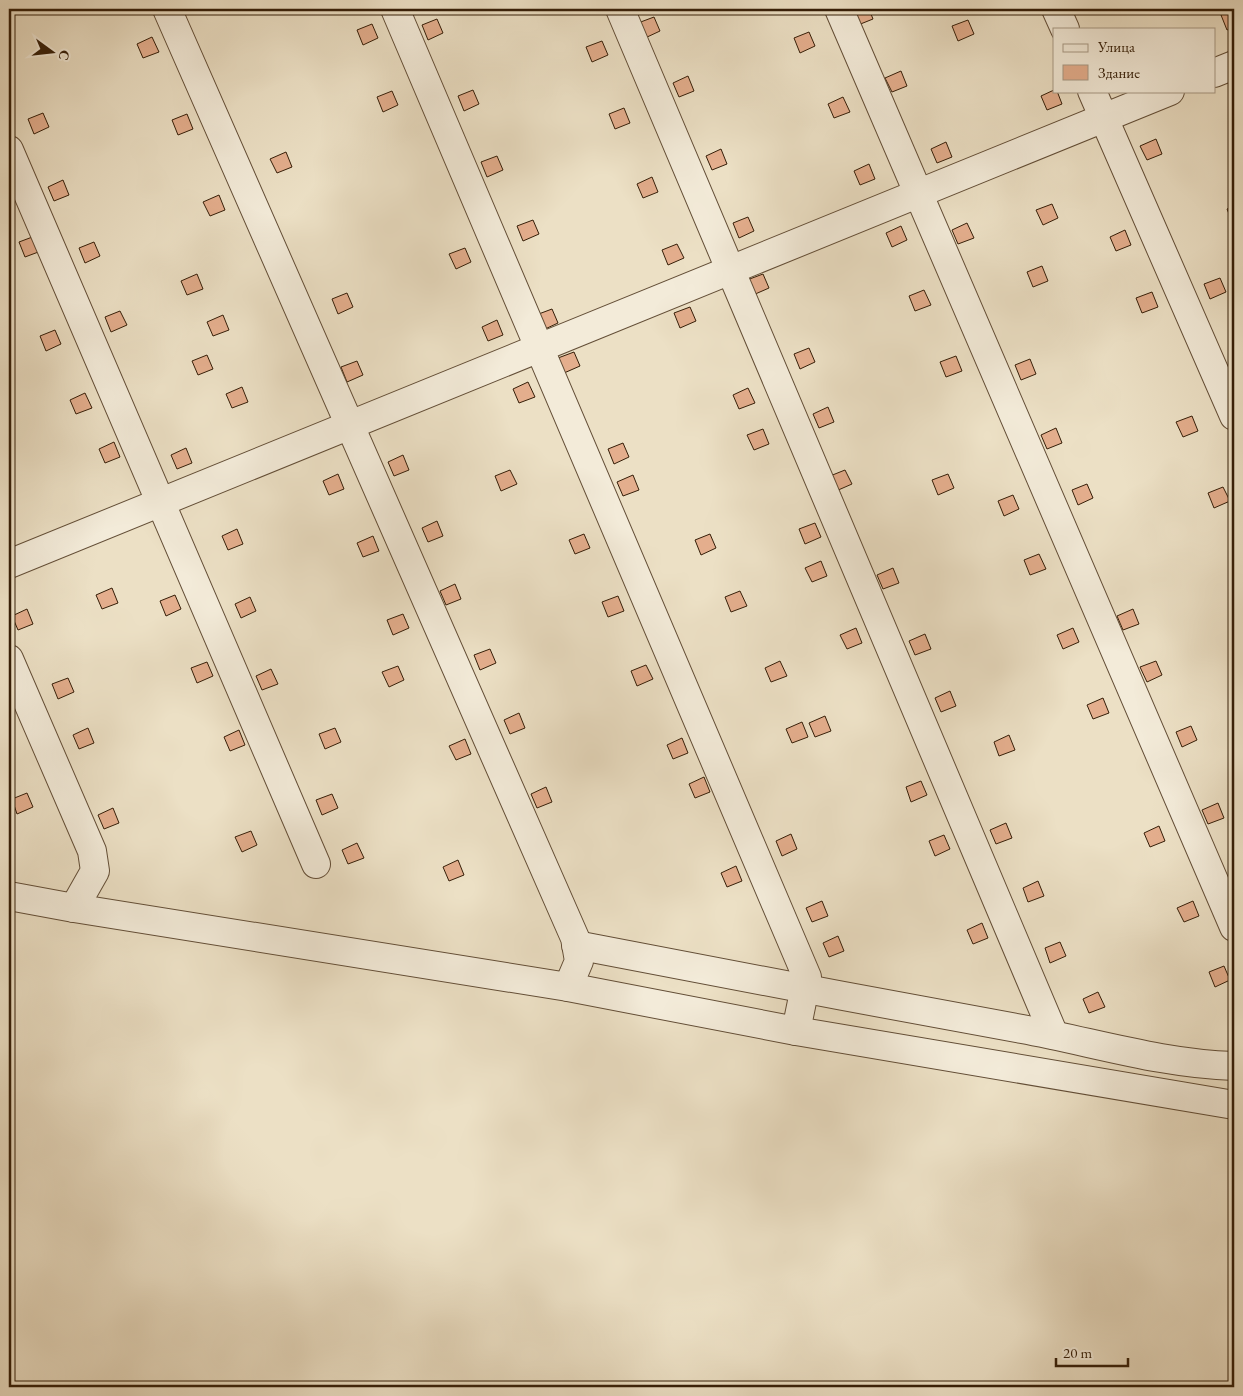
<svg xmlns="http://www.w3.org/2000/svg" width="1243" height="1396" font-family="'EB Garamond',serif">
  <style>
    .building { fill: #e4ae8d; stroke: #351e08 }
    .lines { fill: none; stroke-linecap: round; stroke-linejoin: round }
    .minor-casing { stroke: #634e37; stroke-width: 30 }
    .minor { stroke: #f3ebd9; stroke-width: 28 }
  </style>
  <rect width="100%" height="100%" fill="#ece0c5"/>
  <filter id="stains"><feTurbulence type="fractalNoise" baseFrequency=".004" numOctaves="4"/><feColorMatrix values="0 0 0 0 .2 0 0 0 0 .09 0 0 0 0 .02 0 0 0 .5 -.17"/></filter>
  <radialGradient id="worn" r=".72"><stop offset=".6" stop-color="#630" stop-opacity="0"/><stop offset="1" stop-color="#630" stop-opacity=".3"/></radialGradient>
  <g class="building">
    <path d="M 856,9 L 869,9 L 873,19 L 858,25 L 852,11 Z"/>
    <path d="M 1234,10 L 1234,27 L 1227,30 L 1221,15 Z"/>
    <path d="M 654,17 L 660,31 L 645,38 L 638,23 Z"/>
    <path d="M 437,19 L 443,33 L 428,40 L 422,25 Z"/>
    <path d="M 968,20 L 974,34 L 958,41 L 952,26 Z"/>
    <path d="M 372,24 L 378,38 L 363,45 L 357,30 Z"/>
    <path d="M 809,32 L 815,46 L 800,53 L 794,38 Z"/>
    <path d="M 152,37 L 159,52 L 143,58 L 137,44 Z"/>
    <path d="M 602,41 L 608,55 L 592,62 L 586,47 Z"/>
    <path d="M 901,71 L 907,86 L 892,92 L 885,78 Z"/>
    <path d="M 688,76 L 694,91 L 679,97 L 673,83 Z"/>
    <path d="M 473,90 L 479,104 L 464,111 L 458,96 Z"/>
    <path d="M 1054,90 L 1057,91 L 1062,104 L 1047,110 L 1041,96 Z"/>
    <path d="M 392,91 L 398,105 L 383,112 L 377,97 Z"/>
    <path d="M 843,97 L 850,112 L 834,118 L 828,104 Z"/>
    <path d="M 624,108 L 630,123 L 615,129 L 609,114 Z"/>
    <path d="M 43,113 L 49,127 L 34,134 L 28,119 Z"/>
    <path d="M 187,114 L 193,129 L 178,135 L 172,120 Z"/>
    <path d="M 1156,139 L 1162,154 L 1147,160 L 1140,146 Z"/>
    <path d="M 946,142 L 952,157 L 937,163 L 931,149 Z"/>
    <path d="M 721,149 L 727,164 L 712,170 L 706,156 Z"/>
    <path d="M 286,152 L 292,167 L 277,173 L 270,159 Z"/>
    <path d="M 497,156 L 503,170 L 487,177 L 481,162 Z"/>
    <path d="M 869,164 L 875,179 L 860,185 L 854,171 Z"/>
    <path d="M 652,177 L 658,192 L 643,198 L 637,184 Z"/>
    <path d="M 63,180 L 69,195 L 54,201 L 48,187 Z"/>
    <path d="M 219,195 L 225,210 L 210,216 L 203,202 Z"/>
    <path d="M 1052,204 L 1058,218 L 1043,225 L 1036,210 Z"/>
    <path d="M 1234,206 L 1234,223 L 1233,224 L 1227,209 Z"/>
    <path d="M 748,217 L 754,231 L 739,238 L 733,223 Z"/>
    <path d="M 533,220 L 539,234 L 523,241 L 517,226 Z"/>
    <path d="M 967,223 L 974,238 L 958,244 L 952,230 Z"/>
    <path d="M 901,226 L 907,240 L 892,247 L 886,233 Z"/>
    <path d="M 1125,230 L 1131,245 L 1116,251 L 1110,237 Z"/>
    <path d="M 35,236 L 41,251 L 25,257 L 19,242 Z"/>
    <path d="M 94,242 L 100,256 L 85,263 L 79,248 Z"/>
    <path d="M 677,244 L 684,258 L 668,265 L 662,250 Z"/>
    <path d="M 465,248 L 471,262 L 456,269 L 449,254 Z"/>
    <path d="M 1042,266 L 1048,281 L 1033,287 L 1027,272 Z"/>
    <path d="M 197,274 L 203,289 L 187,295 L 181,281 Z"/>
    <path d="M 763,274 L 769,288 L 753,295 L 747,280 Z"/>
    <path d="M 1220,278 L 1226,292 L 1210,299 L 1204,284 Z"/>
    <path d="M 924,290 L 931,305 L 915,311 L 909,296 Z"/>
    <path d="M 1152,292 L 1158,307 L 1142,313 L 1136,298 Z"/>
    <path d="M 347,293 L 353,307 L 338,314 L 332,299 Z"/>
    <path d="M 690,307 L 696,321 L 680,328 L 674,313 Z"/>
    <path d="M 552,309 L 558,323 L 543,330 L 536,315 Z"/>
    <path d="M 120,311 L 127,325 L 111,332 L 105,317 Z"/>
    <path d="M 223,315 L 229,330 L 213,336 L 207,322 Z"/>
    <path d="M 497,320 L 503,335 L 488,341 L 482,327 Z"/>
    <path d="M 55,330 L 61,344 L 46,351 L 40,336 Z"/>
    <path d="M 809,348 L 815,362 L 800,369 L 794,354 Z"/>
    <path d="M 574,352 L 580,366 L 564,373 L 558,358 Z"/>
    <path d="M 207,355 L 213,369 L 198,375 L 192,361 Z"/>
    <path d="M 956,356 L 962,371 L 946,377 L 940,362 Z"/>
    <path d="M 1030,359 L 1036,374 L 1021,380 L 1015,365 Z"/>
    <path d="M 357,361 L 363,375 L 347,382 L 341,367 Z"/>
    <path d="M 528,382 L 535,397 L 519,403 L 513,389 Z"/>
    <path d="M 242,387 L 248,402 L 232,408 L 226,394 Z"/>
    <path d="M 748,388 L 755,403 L 739,409 L 733,395 Z"/>
    <path d="M 85,393 L 92,408 L 76,414 L 70,400 Z"/>
    <path d="M 828,407 L 834,422 L 819,428 L 813,414 Z"/>
    <path d="M 1192,416 L 1198,431 L 1183,437 L 1176,422 Z"/>
    <path d="M 1056,428 L 1062,443 L 1047,449 L 1041,435 Z"/>
    <path d="M 763,429 L 769,444 L 754,450 L 747,435 Z"/>
    <path d="M 114,442 L 120,457 L 105,463 L 99,449 Z"/>
    <path d="M 623,443 L 629,457 L 614,464 L 608,449 Z"/>
    <path d="M 186,448 L 192,463 L 177,469 L 171,455 Z"/>
    <path d="M 403,455 L 409,470 L 394,476 L 388,462 Z"/>
    <path d="M 510,470 L 517,484 L 501,491 L 495,476 Z"/>
    <path d="M 845,470 L 852,484 L 836,491 L 830,476 Z"/>
    <path d="M 338,474 L 344,489 L 329,495 L 323,481 Z"/>
    <path d="M 948,474 L 954,488 L 938,495 L 932,480 Z"/>
    <path d="M 633,475 L 639,490 L 623,496 L 617,482 Z"/>
    <path d="M 1087,484 L 1093,498 L 1078,505 L 1072,490 Z"/>
    <path d="M 1223,487 L 1230,501 L 1214,508 L 1208,493 Z"/>
    <path d="M 1013,495 L 1019,509 L 1004,516 L 998,501 Z"/>
    <path d="M 437,521 L 443,536 L 428,542 L 422,528 Z"/>
    <path d="M 815,523 L 821,537 L 805,544 L 799,529 Z"/>
    <path d="M 237,529 L 243,544 L 228,550 L 222,536 Z"/>
    <path d="M 584,534 L 590,548 L 575,554 L 569,540 Z"/>
    <path d="M 710,534 L 716,548 L 701,555 L 695,540 Z"/>
    <path d="M 373,536 L 379,551 L 363,557 L 357,543 Z"/>
    <path d="M 1039,554 L 1046,569 L 1030,575 L 1024,560 Z"/>
    <path d="M 821,561 L 827,576 L 812,582 L 805,568 Z"/>
    <path d="M 893,568 L 899,583 L 883,589 L 877,575 Z"/>
    <path d="M 455,584 L 461,599 L 446,605 L 440,591 Z"/>
    <path d="M 112,588 L 118,603 L 102,609 L 96,595 Z"/>
    <path d="M 740,591 L 747,606 L 731,612 L 725,597 Z"/>
    <path d="M 175,595 L 181,609 L 166,616 L 160,601 Z"/>
    <path d="M 618,596 L 624,611 L 608,617 L 602,602 Z"/>
    <path d="M 250,597 L 256,611 L 241,618 L 235,604 Z"/>
    <path d="M 27,609 L 33,624 L 18,630 L 12,616 Z"/>
    <path d="M 1133,609 L 1139,624 L 1123,630 L 1117,616 Z"/>
    <path d="M 403,614 L 409,628 L 393,635 L 387,620 Z"/>
    <path d="M 856,628 L 862,643 L 847,649 L 840,635 Z"/>
    <path d="M 1073,628 L 1079,642 L 1063,649 L 1057,635 Z"/>
    <path d="M 925,634 L 931,649 L 915,655 L 909,641 Z"/>
    <path d="M 490,649 L 496,663 L 480,670 L 474,655 Z"/>
    <path d="M 780,661 L 787,676 L 771,682 L 765,668 Z"/>
    <path d="M 1156,661 L 1162,675 L 1147,682 L 1140,667 Z"/>
    <path d="M 207,662 L 213,676 L 197,683 L 191,668 Z"/>
    <path d="M 646,665 L 653,679 L 637,686 L 631,671 Z"/>
    <path d="M 398,666 L 404,680 L 389,687 L 382,672 Z"/>
    <path d="M 271,669 L 278,684 L 262,690 L 256,676 Z"/>
    <path d="M 68,678 L 74,692 L 58,699 L 52,684 Z"/>
    <path d="M 950,691 L 956,706 L 941,712 L 935,698 Z"/>
    <path d="M 1103,698 L 1109,713 L 1093,719 L 1087,705 Z"/>
    <path d="M 519,713 L 525,728 L 510,734 L 504,720 Z"/>
    <path d="M 825,716 L 831,731 L 815,737 L 809,723 Z"/>
    <path d="M 802,722 L 808,737 L 792,743 L 786,729 Z"/>
    <path d="M 1191,726 L 1197,740 L 1182,747 L 1176,732 Z"/>
    <path d="M 88,728 L 94,743 L 79,749 L 73,735 Z"/>
    <path d="M 335,728 L 341,742 L 325,749 L 319,734 Z"/>
    <path d="M 239,730 L 245,745 L 230,751 L 224,737 Z"/>
    <path d="M 1009,735 L 1015,750 L 999,756 L 994,742 Z"/>
    <path d="M 682,738 L 688,753 L 673,759 L 667,745 Z"/>
    <path d="M 465,739 L 471,754 L 456,760 L 449,746 Z"/>
    <path d="M 704,777 L 710,792 L 695,798 L 689,784 Z"/>
    <path d="M 921,781 L 927,795 L 911,802 L 906,787 Z"/>
    <path d="M 546,787 L 552,802 L 537,808 L 531,794 Z"/>
    <path d="M 27,793 L 33,807 L 17,814 L 12,799 Z"/>
    <path d="M 332,794 L 338,808 L 322,815 L 316,800 Z"/>
    <path d="M 1218,803 L 1224,818 L 1208,824 L 1202,810 Z"/>
    <path d="M 113,808 L 119,823 L 104,829 L 98,815 Z"/>
    <path d="M 1006,823 L 1012,838 L 996,844 L 990,830 Z"/>
    <path d="M 1159,826 L 1165,841 L 1150,847 L 1144,833 Z"/>
    <path d="M 251,831 L 257,845 L 242,852 L 235,837 Z"/>
    <path d="M 791,834 L 797,849 L 782,856 L 776,841 Z"/>
    <path d="M 944,835 L 950,849 L 935,856 L 929,841 Z"/>
    <path d="M 357,843 L 364,858 L 348,864 L 342,850 Z"/>
    <path d="M 458,860 L 464,875 L 449,881 L 443,867 Z"/>
    <path d="M 736,866 L 742,881 L 727,887 L 721,873 Z"/>
    <path d="M 1038,881 L 1044,896 L 1028,902 L 1023,888 Z"/>
    <path d="M 822,901 L 828,916 L 812,922 L 806,908 Z"/>
    <path d="M 1193,901 L 1199,916 L 1184,922 L 1177,908 Z"/>
    <path d="M 982,923 L 988,938 L 973,944 L 967,930 Z"/>
    <path d="M 838,936 L 844,951 L 829,957 L 823,943 Z"/>
    <path d="M 1060,942 L 1066,956 L 1050,963 L 1045,948 Z"/>
    <path d="M 1224,966 L 1230,980 L 1215,987 L 1209,972 Z"/>
    <path d="M 1098,992 L 1105,1007 L 1089,1013 L 1083,999 Z"/>
  </g>
  <g class="lines">
    <g class="minor-casing">
      <g id="minor">
        <path d="M 167,9 L 575,938 L 579,961 L 568,987"/>
        <path d="M 395,9 L 807,977 L 796,1031"/>
        <path d="M 620,9 L 1054,1035"/>
        <path d="M 839,9 L 1234,927"/>
        <path d="M 1056,9 L 1065,29"/>
        <path d="M 1214,73 L 1234,65"/>
        <path d="M 1092,91 L 1234,416"/>
        <path d="M 9,150 L 316,864"/>
        <path d="M 9,564 L 1170,91"/>
        <path d="M 9,659 L 92,851 L 95,871 L 74,908"/>
        <path d="M 9,896 L 74,908 L 568,987 L 796,1031 L 1234,1105"/>
        <path d="M 576,945 C 725,974 873,1002 1022,1029 C 1093,1042 1162,1064 1234,1066"/>
      </g>
    </g>
    <use href="#minor" class="minor"/>
  </g>
  <rect width="1243" height="1396" fill="none" stroke="#ece0c5" stroke-width="30"/>
  <rect x="10" y="10" width="1223" height="1376" fill="none" stroke="#351e08" stroke-width="2.5"/>
  <rect x="15" y="15" width="1213" height="1366" fill="none" stroke="#351e08"/>
  <rect x="1053" y="28" width="162" height="65" fill="#f3ebd9" stroke="#a79985"/>
  <rect x="1063" y="44" width="25" height="8" fill="#f3ebd9" stroke="#a79985"/>
  <text x="1098" y="52" font-size="15" fill="#351e08">Улица</text>
  <rect x="1063" y="65" width="25" height="15" fill="#e4ae8d" stroke="#a79985"/>
  <text x="1098" y="78" font-size="15" fill="#351e08">Здание</text>
  <g transform="translate(52 52) rotate(105)" stroke="#f3ebd9" stroke-width="4" paint-order="stroke">
  <path d="M0-4L9 19L0 12L-9 19Z" fill="#351e08"/>
  <text y="-8" font-size="14" font-weight="bold" text-anchor="middle" fill="#351e08">С</text>
  </g>
  <path d="M1056 1358v8h72v-8" fill="none" stroke="#351e08" stroke-width="2.5"/>
  <text x="1063" y="1358" font-size="15" fill="#351e08" stroke="#f3ebd9" stroke-width="4" paint-order="stroke">20 m</text>
  <rect width="100%" height="100%" filter="url(#stains)"/>
  <rect width="100%" height="100%" fill="url(#worn)"/>
</svg>
